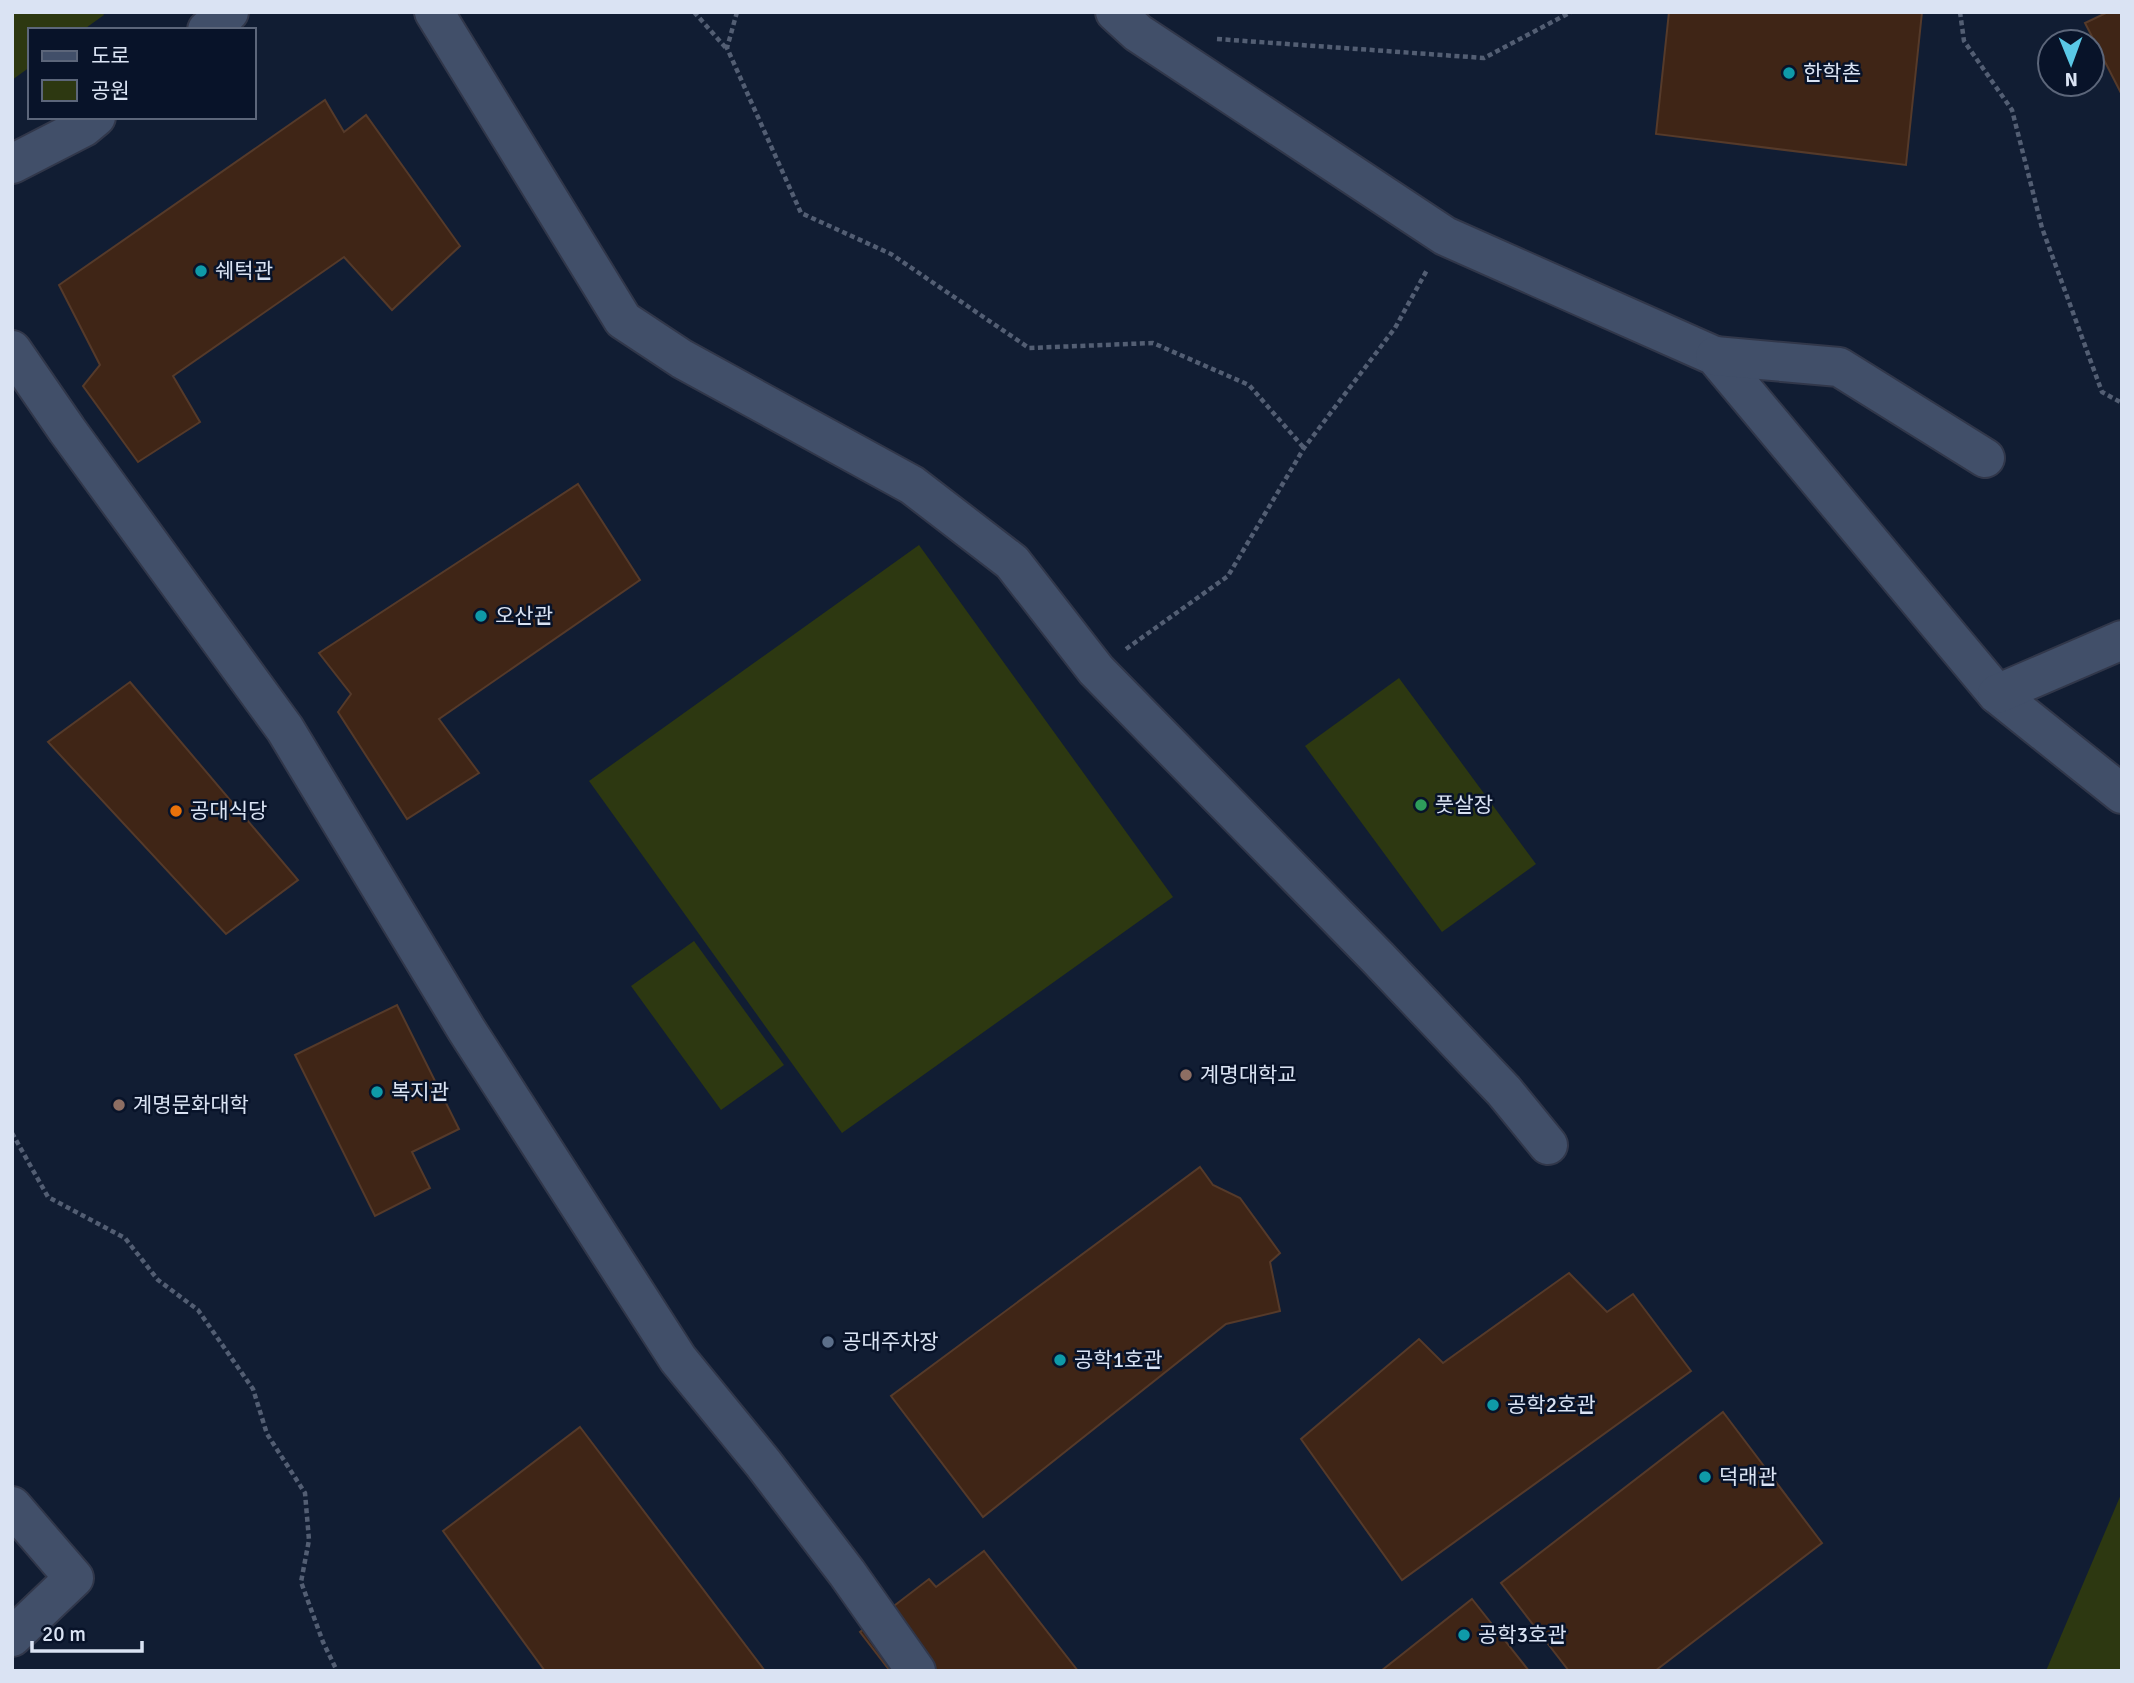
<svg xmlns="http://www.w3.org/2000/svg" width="2134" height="1683" font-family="Signika,'Noto Sans KR',sans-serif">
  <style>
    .green { fill: #2d3811 }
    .building { fill: #3f2516; stroke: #553a2a; stroke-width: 2 }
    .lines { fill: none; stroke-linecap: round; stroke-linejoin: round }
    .minor-casing { stroke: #31374a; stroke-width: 42 }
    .path { stroke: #535e73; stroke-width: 4.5; stroke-dasharray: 5 3.5; stroke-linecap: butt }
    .minor { stroke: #414f69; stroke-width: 38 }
    .culture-dot { fill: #0f9aa8; stroke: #081329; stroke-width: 2.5 }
    .leisure-dot { fill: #2e9e5b; stroke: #081329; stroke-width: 2.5 }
    .food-dot { fill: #e8710a; stroke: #081329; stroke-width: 2.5 }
    .education-dot { fill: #8d6e63; stroke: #081329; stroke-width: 2.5 }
    .service-dot { fill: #5c6f8a; stroke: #081329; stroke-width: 2.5 }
    .labels { text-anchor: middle; stroke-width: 5; stroke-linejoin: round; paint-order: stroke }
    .poi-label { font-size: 21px; fill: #dae3f3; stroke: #081329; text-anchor: start }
  </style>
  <rect width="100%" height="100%" fill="#111d33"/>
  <g class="green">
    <path d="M 12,12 L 102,12 L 104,15 L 83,30 L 30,30 L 30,67 L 12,80 Z"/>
    <path d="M 919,545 L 1173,897 L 842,1133 L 589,781 Z"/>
    <path d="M 1399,678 L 1536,864 L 1442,932 L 1305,746 Z"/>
    <path d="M 694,941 L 784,1065 L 721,1110 L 631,986 Z"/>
    <path d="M 2122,1492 L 2122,1671 L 2046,1671 Z"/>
  </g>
  <g class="building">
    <path d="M 1669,12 L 1922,12 L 1906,165 L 1656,134 Z"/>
    <path d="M 2108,12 L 2122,12 L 2122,95 L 2085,23 Z"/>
    <path d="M 325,100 L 344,132 L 366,115 L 460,246 L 392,310 L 344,257 L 173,376 L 200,422 L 138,462 L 83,386 L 100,365 L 59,285 Z"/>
    <path d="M 578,484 L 640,580 L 439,719 L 479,773 L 407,819 L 338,712 L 351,694 L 319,653 Z"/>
    <path d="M 130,682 L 298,880 L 226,934 L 48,742 Z"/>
    <path d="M 397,1005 L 459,1129 L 412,1152 L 430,1188 L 375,1216 L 295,1055 Z"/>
    <path d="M 1200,1167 L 1213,1185 L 1240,1198 L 1280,1253 L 1270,1262 L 1280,1311 L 1226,1324 L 983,1517 L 891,1396 Z"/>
    <path d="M 1569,1273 L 1607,1312 L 1633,1294 L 1691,1371 L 1402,1580 L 1301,1439 L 1419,1339 L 1443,1363 Z"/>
    <path d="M 1723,1412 L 1822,1543 L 1655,1671 L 1569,1671 L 1501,1583 Z"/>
    <path d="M 580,1427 L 765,1671 L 545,1671 L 443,1531 Z"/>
    <path d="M 984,1551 L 1078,1671 L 890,1671 L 860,1632 L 929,1579 L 936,1587 Z"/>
    <path d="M 1472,1599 L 1529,1671 L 1381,1671 Z"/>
  </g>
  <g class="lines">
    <g class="minor-casing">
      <g id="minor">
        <path d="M 434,12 L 623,320 L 682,359 L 912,485 L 1012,562 L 1096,670 L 1378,958 L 1504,1091 L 1548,1145"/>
        <path d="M 1115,12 L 1138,33 L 1445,236 L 1715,356 L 1997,694 L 2122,794"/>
        <path d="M 207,30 L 229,12"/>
        <path d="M 12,164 L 84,127 L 96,117"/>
        <path d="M 12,350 L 67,430 L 285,729 L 466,1029 L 678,1359 L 763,1463 L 847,1573 L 916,1671"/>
        <path d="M 1715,356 L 1839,367 L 1985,458"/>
        <path d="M 1997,694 L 2122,640"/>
        <path d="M 12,1506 L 74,1578 L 12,1637"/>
      </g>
    </g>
    <g class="path">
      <path d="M 694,12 L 726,48"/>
      <path d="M 737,12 L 727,48 L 801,213 L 891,254 L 1029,348 L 1153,343 L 1249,385 L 1304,448"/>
      <path d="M 1960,12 L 1964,41 L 2012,110 L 2042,228 L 2102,392 L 2122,403"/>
      <path d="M 1217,39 L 1484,58 L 1571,12"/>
      <path d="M 1126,649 L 1228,576 L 1304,448 L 1395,328 L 1427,270"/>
      <path d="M 12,1133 L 48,1197 L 125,1238 L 158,1280 L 198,1310 L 253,1389 L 267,1434 L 305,1493 L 309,1540 L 301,1582 L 323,1642 L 337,1671"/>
    </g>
    <use href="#minor" class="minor"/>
  </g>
  <g class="culture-dot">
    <circle cx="1789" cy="73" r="7"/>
    <circle cx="201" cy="271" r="7"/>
    <circle cx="481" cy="616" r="7"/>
    <circle cx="377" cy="1092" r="7"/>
    <circle cx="1060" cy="1360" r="7"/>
    <circle cx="1493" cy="1405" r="7"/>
    <circle cx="1705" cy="1477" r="7"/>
    <circle cx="1464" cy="1635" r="7"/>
  </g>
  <circle class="leisure-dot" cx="1421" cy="805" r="7"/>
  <circle class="food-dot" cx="176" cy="811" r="7"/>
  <g class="education-dot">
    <circle cx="1186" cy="1075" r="7"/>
    <circle cx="119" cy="1105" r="7"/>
  </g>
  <circle class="service-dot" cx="828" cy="1342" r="7"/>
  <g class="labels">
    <g class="poi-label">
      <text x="1803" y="80">한학촌</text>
      <text x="215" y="278">쉐턱관</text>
      <text x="495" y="623">오산관</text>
      <text x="1435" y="812">풋살장</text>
      <text x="190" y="818">공대식당</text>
      <text x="1200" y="1082">계명대학교</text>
      <text x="391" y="1099">복지관</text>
      <text x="133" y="1112">계명문화대학</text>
      <text x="842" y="1349">공대주차장</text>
      <text x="1074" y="1367">공학1호관</text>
      <text x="1507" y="1412">공학2호관</text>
      <text x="1719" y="1484">덕래관</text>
      <text x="1478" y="1642">공학3호관</text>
    </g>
  </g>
  <rect width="2134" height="1683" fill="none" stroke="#dae3f3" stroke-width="28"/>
  <rect x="28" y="28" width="228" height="91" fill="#081329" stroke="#5c667a" stroke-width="2"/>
  <rect x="42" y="51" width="35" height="10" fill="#414f69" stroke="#5c667a" stroke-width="2"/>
  <text x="91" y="63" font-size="21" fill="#dae3f3">도로</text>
  <rect x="42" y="80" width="35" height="21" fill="#2d3811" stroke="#5c667a" stroke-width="2"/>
  <text x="91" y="98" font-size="21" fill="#dae3f3">공원</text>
  <g transform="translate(2071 63) rotate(179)"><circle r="33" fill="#081329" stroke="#5c667a" stroke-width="2"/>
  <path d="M0-5L12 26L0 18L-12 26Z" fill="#5ac8e6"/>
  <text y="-10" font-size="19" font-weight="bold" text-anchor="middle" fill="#dae3f3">N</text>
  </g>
  <path d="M32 1641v10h110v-10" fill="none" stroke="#dae3f3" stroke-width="3.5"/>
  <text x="42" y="1641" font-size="21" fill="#dae3f3" stroke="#081329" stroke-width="5" paint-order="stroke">20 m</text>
</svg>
